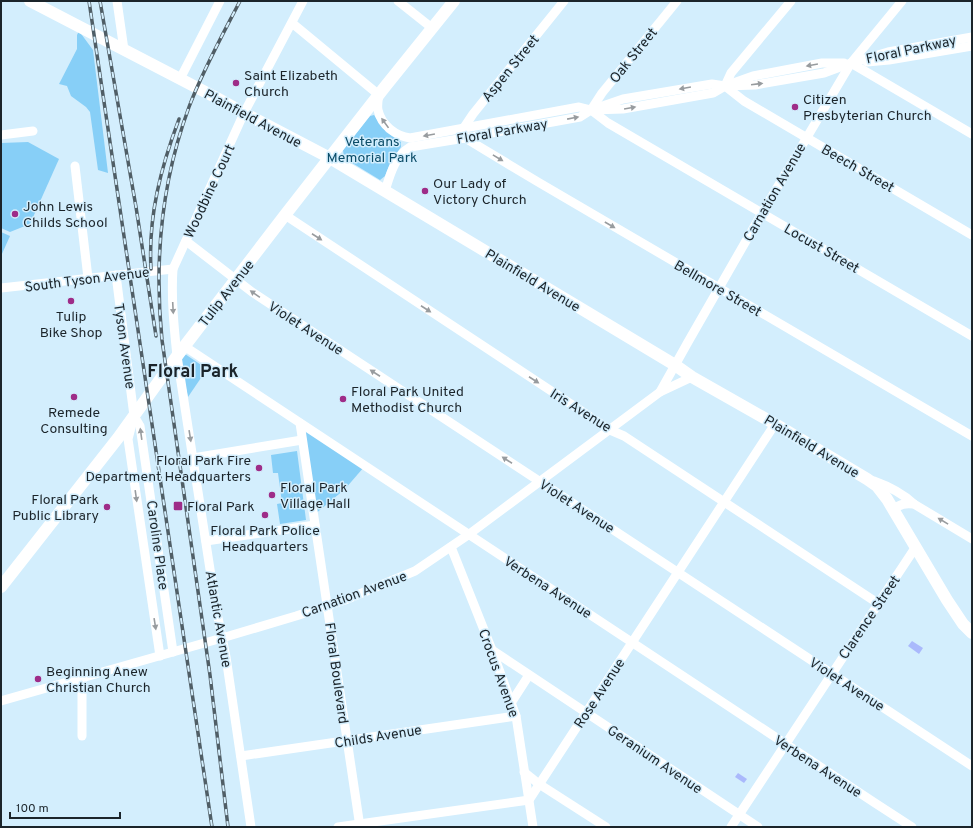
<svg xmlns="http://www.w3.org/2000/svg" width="973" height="828" font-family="Overpass,sans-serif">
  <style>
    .green { fill: #87cff7 }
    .water { fill: #aab9fc }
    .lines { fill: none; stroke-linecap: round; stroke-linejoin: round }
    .minor { stroke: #fff; stroke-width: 9 }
    .major { stroke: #fff; stroke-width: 12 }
    .rail-casing { stroke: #505e66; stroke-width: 3.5 }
    .rail { stroke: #d3eefd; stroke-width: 2; stroke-dasharray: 6; stroke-linecap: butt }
    .oneway { fill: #989c9f }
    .poi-dot { fill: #9e2c88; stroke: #d3eefd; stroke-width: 1.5 }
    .labels { text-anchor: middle; stroke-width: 3; stroke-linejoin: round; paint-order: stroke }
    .street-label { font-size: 14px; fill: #1b242a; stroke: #d3eefd }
    .poi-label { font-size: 14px; fill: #1b242a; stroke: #d3eefd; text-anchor: start }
    .park-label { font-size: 14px; fill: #0b4c68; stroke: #d3eefd }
    .district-label { font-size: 18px; font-weight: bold; fill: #1b242a; stroke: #d3eefd }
  </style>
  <rect width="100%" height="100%" fill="#d3eefd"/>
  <g class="green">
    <path d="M 79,31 L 93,50 L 108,173 L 98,170 L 90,112 L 86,107 L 71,96 L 67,86 L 59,84 L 77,49 L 77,35 Z"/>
    <path d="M 374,115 L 386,132 L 401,142 L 401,147 L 391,161 L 385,176 L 380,180 L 344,158 L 343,150 L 370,116 Z"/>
    <path d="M 28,142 L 59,159 L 30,224 L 10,232 L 1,228 L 1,143 Z"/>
    <path d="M 1,232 L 10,236 L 1,256 Z"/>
    <path d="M 185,354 L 207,369 L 188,397 L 180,362 Z"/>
    <path d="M 301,426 L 364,467 L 345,489 L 314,515 Z"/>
    <path d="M 297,451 L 306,520 L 280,524 L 277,504 L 282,503 L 278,473 L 273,473 L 271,455 Z"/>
  </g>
  <g class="water">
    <path d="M 912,641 L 923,648 L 919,654 L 908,646 Z"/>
    <path d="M 738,773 L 747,779 L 744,783 L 735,777 Z"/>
  </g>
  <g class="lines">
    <g class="minor">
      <path d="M 117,1 L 124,50"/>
      <path d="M 398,1 L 432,28"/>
      <path d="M 564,1 L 473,114 L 463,129 L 465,138 L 538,182 L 972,436"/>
      <path d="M 791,1 L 731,73 L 725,86 L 744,101 L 972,235"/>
      <path d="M 292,23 L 379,95 C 378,100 377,105 378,110 C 381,125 396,136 410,138 L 579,107 L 591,110 L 623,109 L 713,93 L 725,86 L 755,85 L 824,73 L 851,63 L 888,52 L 972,37"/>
      <path d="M 867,62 L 889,60 L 972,46"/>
      <path d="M 851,63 L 972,134"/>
      <path d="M 180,79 L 220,1"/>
      <path d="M 591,110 L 608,123 L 972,336"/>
      <path d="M 591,110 L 602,93 L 677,1"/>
      <path d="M 1,135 L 33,131"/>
      <path d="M 75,166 L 88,278"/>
      <path d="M 385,191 C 390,175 395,156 410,147 L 465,138 L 580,117 L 591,110 L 623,99 L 712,84 L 725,86 L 753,76 L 785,70 L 822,63 L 844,63"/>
      <path d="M 285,215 L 580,410 L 610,430 L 624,436 L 879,604"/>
      <path d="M 186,241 L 252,292 L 972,766"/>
      <path d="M 116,275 L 134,416 L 128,439 L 160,656"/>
      <path d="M 1,288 L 173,269"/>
      <path d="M 184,346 L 875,803 L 912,827"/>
      <path d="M 660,392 L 692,377"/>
      <path d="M 134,416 L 140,426 L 173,652"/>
      <path d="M 300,423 L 360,827"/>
      <path d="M 193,458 L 302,440"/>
      <path d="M 874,481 C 888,486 902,493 914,504 L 972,539"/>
      <path d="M 893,509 C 901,504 905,503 914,504"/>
      <path d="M 206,541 L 315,525"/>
      <path d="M 451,547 L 492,650 L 516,716 L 533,827"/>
      <path d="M 492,650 L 758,827"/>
      <path d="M 82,678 L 82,736"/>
      <path d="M 1,701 L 222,638 L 296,616 L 345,600 L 415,571 L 468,535 L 660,392 L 688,342 L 762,213 L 851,63 L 902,1"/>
      <path d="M 511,703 L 529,675"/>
      <path d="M 241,756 L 516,716"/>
      <path d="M 524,772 L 539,784 L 606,827"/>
      <path d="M 251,827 L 226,657 L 216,608 L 177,356 C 174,327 171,297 173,269 L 244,113 L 303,1"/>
      <path d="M 338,827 L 529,800 L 775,424"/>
      <path d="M 731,827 L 915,548"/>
    </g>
    <g class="major">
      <path d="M 30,1 L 215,97 L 244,113 L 330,158 L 675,365 L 692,377 L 775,424 L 867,479 L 877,486 L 887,499 L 947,600 L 963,624 L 972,633"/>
      <path d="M 1,587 L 118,438 L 177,356 L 285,215 L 384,88 L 454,1"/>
    </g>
    <g class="rail-casing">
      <g id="rail">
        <path d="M 89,1 L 212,827"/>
        <path d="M 100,1 L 136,207 L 156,336"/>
        <path d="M 151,269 C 148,216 161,167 179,119"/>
        <path d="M 228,827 L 210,675 L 162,340 C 154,260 161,183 189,107 C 203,70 222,36 240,1"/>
      </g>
    </g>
    <use href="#rail" class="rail"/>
  </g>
  <defs><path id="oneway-solid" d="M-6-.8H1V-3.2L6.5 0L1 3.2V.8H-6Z"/></defs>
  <g class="oneway">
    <use href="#oneway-solid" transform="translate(812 65) rotate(170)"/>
    <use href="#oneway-solid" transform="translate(757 84) rotate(-7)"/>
    <use href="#oneway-solid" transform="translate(685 88) rotate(170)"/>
    <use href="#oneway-solid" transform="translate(630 108) rotate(-10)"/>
    <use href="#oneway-solid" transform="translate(573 118) rotate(-11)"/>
    <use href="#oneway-solid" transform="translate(385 123) rotate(-126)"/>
    <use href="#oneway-solid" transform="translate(429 135) rotate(170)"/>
    <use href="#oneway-solid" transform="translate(498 158) rotate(31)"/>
    <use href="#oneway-solid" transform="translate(610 225) rotate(30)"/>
    <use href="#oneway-solid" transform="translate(317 237) rotate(33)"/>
    <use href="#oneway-solid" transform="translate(255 294) rotate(-145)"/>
    <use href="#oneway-solid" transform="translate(173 308) rotate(87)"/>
    <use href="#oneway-solid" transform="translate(426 309) rotate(33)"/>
    <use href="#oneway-solid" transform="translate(375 373) rotate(-147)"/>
    <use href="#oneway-solid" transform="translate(534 380) rotate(33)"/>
    <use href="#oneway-solid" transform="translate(141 434) rotate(-98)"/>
    <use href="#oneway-solid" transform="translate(190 436) rotate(81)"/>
    <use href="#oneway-solid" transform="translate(507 460) rotate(-147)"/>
    <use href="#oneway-solid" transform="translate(136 496) rotate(82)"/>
    <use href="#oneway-solid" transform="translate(943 521) rotate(-149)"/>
    <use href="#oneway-solid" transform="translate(155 624) rotate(81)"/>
  </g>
  <g class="poi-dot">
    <circle cx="236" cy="83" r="4"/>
    <circle cx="795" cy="107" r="4"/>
    <circle cx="425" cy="191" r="4"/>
    <circle cx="15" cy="214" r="4"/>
    <circle cx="71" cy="301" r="4"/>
    <circle cx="74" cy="397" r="4"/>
    <circle cx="343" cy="399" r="4"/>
    <circle cx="259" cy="468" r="4"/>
    <circle cx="272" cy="495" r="4"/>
    <rect x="173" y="501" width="10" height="10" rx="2"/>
    <circle cx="107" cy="507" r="4"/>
    <circle cx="265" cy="515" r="4"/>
    <circle cx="38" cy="679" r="4"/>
  </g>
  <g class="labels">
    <g class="street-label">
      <text transform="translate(911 49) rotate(-12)" y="5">Floral Parkway</text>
      <text transform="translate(633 55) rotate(-51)" y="5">Oak Street</text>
      <text transform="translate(510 68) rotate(-51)" y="5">Aspen Street</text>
      <text transform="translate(253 118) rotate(28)" y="5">Plainfield Avenue</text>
      <text transform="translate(502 131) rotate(-10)" y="5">Floral Parkway</text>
      <text transform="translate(858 168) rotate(30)" y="5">Beech Street</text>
      <text transform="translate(209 191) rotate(-65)" y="5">Woodbine Court</text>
      <text transform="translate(774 192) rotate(-60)" y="5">Carnation Avenue</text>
      <text transform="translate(822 248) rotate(30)" y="5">Locust Street</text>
      <text transform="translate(87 279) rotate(-7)" y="5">South Tyson Avenue</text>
      <text transform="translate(533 280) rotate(31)" y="5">Plainfield Avenue</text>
      <text transform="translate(718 288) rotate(30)" y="5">Bellmore Street</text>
      <text transform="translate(226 293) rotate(-52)" y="5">Tulip Avenue</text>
      <text transform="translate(306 328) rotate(33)" y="5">Violet Avenue</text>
      <text transform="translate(125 346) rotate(82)" y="5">Tyson Avenue</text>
      <text transform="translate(581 410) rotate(32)" y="5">Iris Avenue</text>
      <text transform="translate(812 446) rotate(31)" y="5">Plainfield Avenue</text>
      <text transform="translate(577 506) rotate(33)" y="5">Violet Avenue</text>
      <text transform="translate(158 545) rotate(82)" y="5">Caroline Place</text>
      <text transform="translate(548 587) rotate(33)" y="5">Verbena Avenue</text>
      <text transform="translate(354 594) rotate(-20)" y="5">Carnation Avenue</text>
      <text transform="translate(869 617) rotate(-56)" y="5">Clarence Street</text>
      <text transform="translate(219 619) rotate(80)" y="5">Atlantic Avenue</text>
      <text transform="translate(337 673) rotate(82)" y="5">Floral Boulevard</text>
      <text transform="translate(499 673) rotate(70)" y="5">Crocus Avenue</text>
      <text transform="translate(847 684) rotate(33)" y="5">Violet Avenue</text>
      <text transform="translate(599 693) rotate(-57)" y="5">Rose Avenue</text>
      <text transform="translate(378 736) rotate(-9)" y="5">Childs Avenue</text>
      <text transform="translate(655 759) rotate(34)" y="5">Geranium Avenue</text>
      <text transform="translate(818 766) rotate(33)" y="5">Verbena Avenue</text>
    </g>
    <g class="poi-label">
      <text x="244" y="80">Saint Elizabeth<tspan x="244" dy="16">Church</tspan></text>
      <text x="803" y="104">Citizen<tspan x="803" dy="16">Presbyterian Church</tspan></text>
      <text x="433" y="188">Our Lady of<tspan x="433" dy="16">Victory Church</tspan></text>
      <text x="23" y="211">John Lewis<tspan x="23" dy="16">Childs School</tspan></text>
      <text x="71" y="321" text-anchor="middle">Tulip<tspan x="71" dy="16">Bike Shop</tspan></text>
      <text x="351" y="396">Floral Park United<tspan x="351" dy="16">Methodist Church</tspan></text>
      <text x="74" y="417" text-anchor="middle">Remede<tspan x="74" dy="16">Consulting</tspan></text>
      <text x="251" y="465" text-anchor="end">Floral Park Fire<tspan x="251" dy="16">Department Headquarters</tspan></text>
      <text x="280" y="492">Floral Park<tspan x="280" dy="16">Village Hall</tspan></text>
      <text x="99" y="504" text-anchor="end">Floral Park<tspan x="99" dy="16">Public Library</tspan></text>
      <text x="187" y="511">Floral Park</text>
      <text x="265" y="535" text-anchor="middle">Floral Park Police<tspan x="265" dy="16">Headquarters</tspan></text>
      <text x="46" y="676">Beginning Anew<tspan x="46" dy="16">Christian Church</tspan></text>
    </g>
    <g class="park-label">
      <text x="372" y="146">Veterans<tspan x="372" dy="16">Memorial Park</tspan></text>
    </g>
    <g class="district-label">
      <text x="193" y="377">Floral Park</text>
    </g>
  </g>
  <rect width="973" height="828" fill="none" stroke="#1b242a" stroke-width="4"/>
  <path d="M10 812v6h110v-6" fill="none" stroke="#1b242a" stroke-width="2"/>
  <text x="16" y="812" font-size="12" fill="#1b242a" stroke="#d3eefd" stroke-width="3" paint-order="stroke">100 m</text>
</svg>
